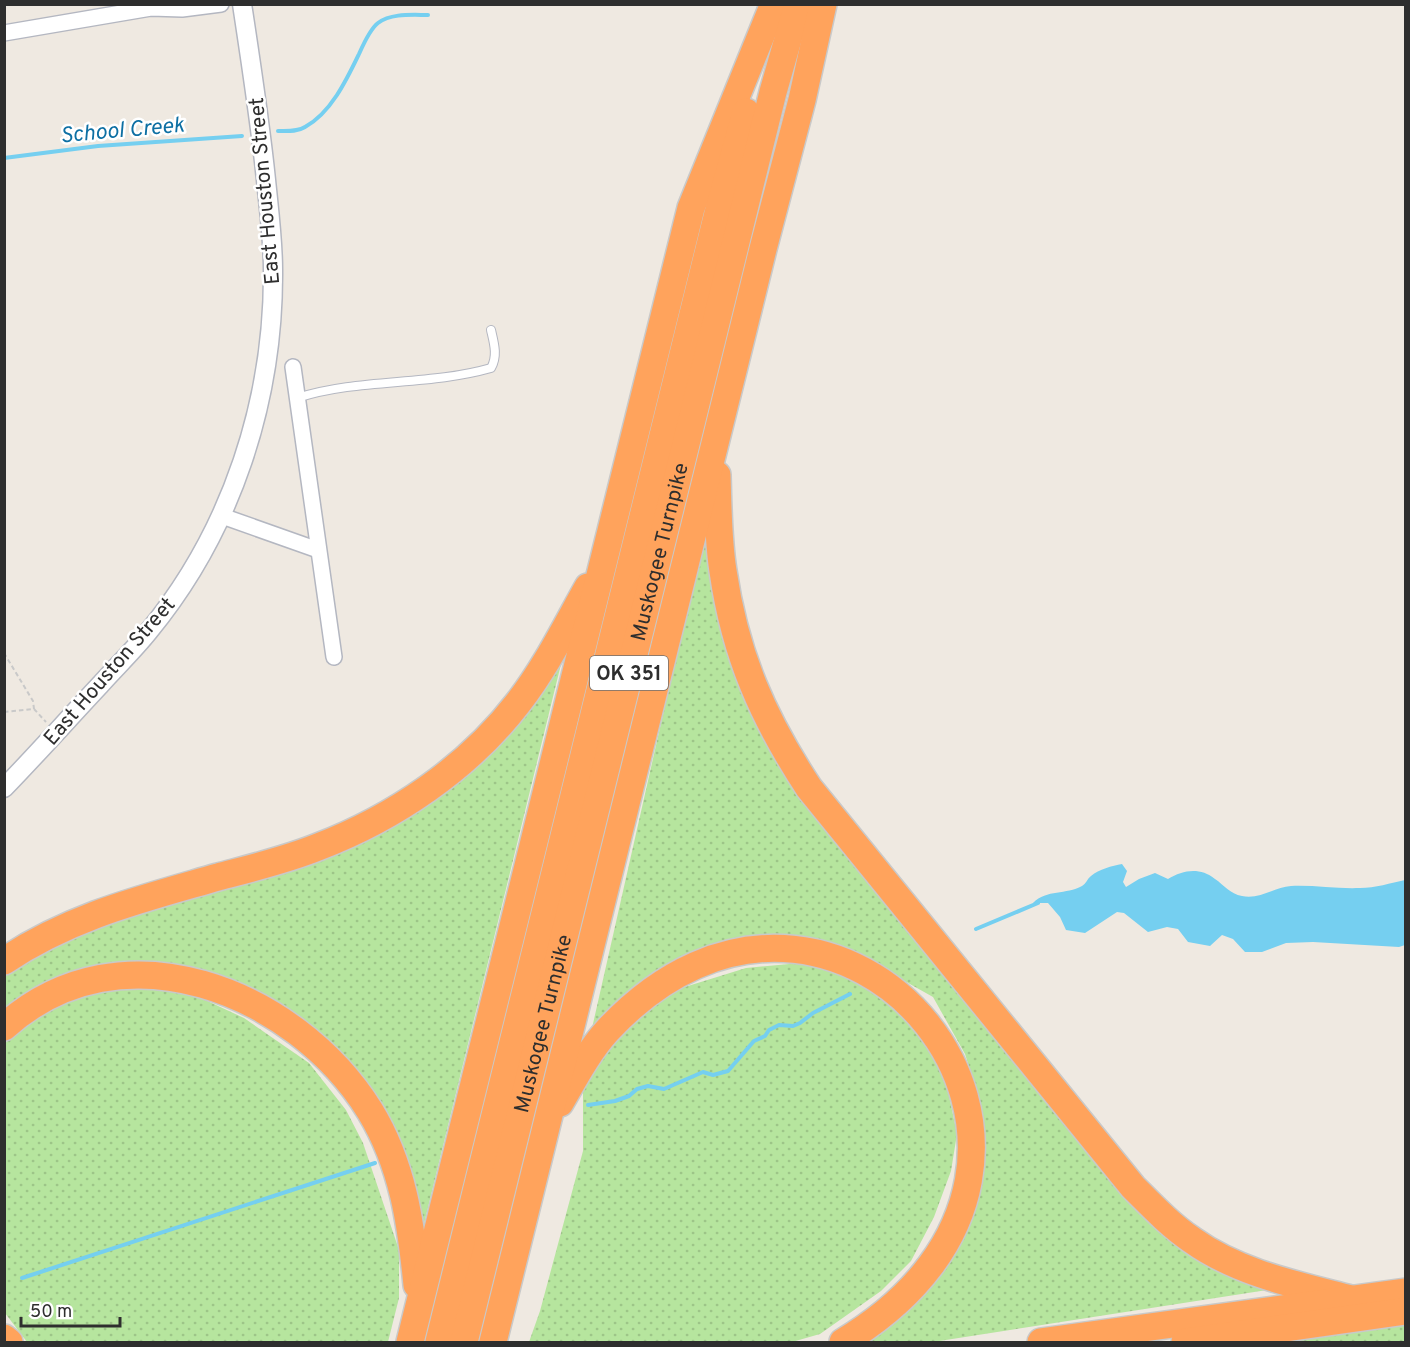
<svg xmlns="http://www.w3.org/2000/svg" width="1410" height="1347" font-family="Overpass,sans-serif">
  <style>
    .grass { fill: url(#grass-dots) }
    .water { fill: #75cff0 }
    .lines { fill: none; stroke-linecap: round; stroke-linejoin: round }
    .stream { stroke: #75cff0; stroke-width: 4 }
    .service-casing { stroke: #b4b7c1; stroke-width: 10 }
    .minor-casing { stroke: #b4b7c1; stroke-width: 18 }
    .tertiary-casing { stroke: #b4b7c1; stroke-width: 21 }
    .motorway-casing { stroke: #c9c9c9; stroke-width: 30 }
    .path { stroke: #c9c9c9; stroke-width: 2; stroke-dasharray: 4.5 3; stroke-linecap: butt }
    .service { stroke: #fff; stroke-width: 8 }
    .minor { stroke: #fff; stroke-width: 15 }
    .tertiary { stroke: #fff; stroke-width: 18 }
    .motorway { stroke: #ffa35c; stroke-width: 27 }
    .labels { text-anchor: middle; stroke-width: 5; stroke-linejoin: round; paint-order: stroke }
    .shield { fill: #fff; stroke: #6d6d6d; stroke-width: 1.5 }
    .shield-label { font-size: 20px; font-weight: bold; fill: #2e2e2e }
    .street-label { font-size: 21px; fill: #2e2e2e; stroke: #fff }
    .water-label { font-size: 22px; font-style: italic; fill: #0d6fa3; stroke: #fff }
  </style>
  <defs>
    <pattern id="grass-dots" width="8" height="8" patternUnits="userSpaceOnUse" patternTransform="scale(1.5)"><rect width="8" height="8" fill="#b6e59e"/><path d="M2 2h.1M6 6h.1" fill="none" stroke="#9dc588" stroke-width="1.8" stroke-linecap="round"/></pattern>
  </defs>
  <rect width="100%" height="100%" fill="#efe9e1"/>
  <g class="grass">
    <path d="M 707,520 L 746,690 L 1123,1187 L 1280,1288 L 933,1342 L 853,1342 L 910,1305 L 949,1262 L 981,1178 L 982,1108 L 965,1054 L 933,997 L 885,970 L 835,949 L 795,943 L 735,946 L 590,1037 Z"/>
    <path d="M 563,656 L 421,1236 L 321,1039 L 162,967 L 5,1020 L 5,970 L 46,943 L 428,796 Z"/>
    <path d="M 800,963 L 847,975 L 893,1006 L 930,1050 L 946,1081 L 957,1134 L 951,1171 L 934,1217 L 911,1261 L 881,1291 L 820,1334 L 792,1342 L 529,1342 L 540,1311 L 583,1151 L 583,1079 L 625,1028 L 675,990 L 746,968 Z"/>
    <path d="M 112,984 L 188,992 L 244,1018 L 309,1063 L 346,1110 L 363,1143 L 399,1250 L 399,1298 L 388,1342 L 27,1342 L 5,1313 L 4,1044 L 25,1026 L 63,1003 Z"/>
    <path d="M 1405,1322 L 1405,1342 L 1261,1342 Z"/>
  </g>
  <path class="water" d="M 1122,864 L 1127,871 L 1123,882 L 1126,887 L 1139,879 L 1155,873 L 1168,879 C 1183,870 1200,867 1215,879 C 1224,885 1230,894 1242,896 C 1259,900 1275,887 1291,886 C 1314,885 1337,889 1360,888 C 1375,888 1391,883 1405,880 L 1405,945 L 1399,947 L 1313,942 L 1286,943 L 1262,952 L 1245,952 L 1233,939 L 1222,935 L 1210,946 L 1188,942 L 1178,929 L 1167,927 L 1148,932 L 1124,913 L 1117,912 L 1085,933 L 1066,930 L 1060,917 L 1048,903 L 1033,903 C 1047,889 1066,895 1082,886 C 1086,884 1087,879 1091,876 C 1099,869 1112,866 1122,864 Z"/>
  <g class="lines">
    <g class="stream">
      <path d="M 278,131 C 287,131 297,132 305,127 C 331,113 347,79 359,54 C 363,45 370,29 378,23 C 391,13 412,15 428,15"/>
      <path d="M 4,158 L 98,146 L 242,136"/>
      <path d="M 976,929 L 1038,903"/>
      <path d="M 588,1105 L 615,1101 L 629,1096 L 637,1089 L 648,1086 L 664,1089 L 703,1072 L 713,1075 L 728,1071 L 754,1041 L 765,1036 L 769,1030 L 779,1025 L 793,1026 L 800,1023 L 813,1013 L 850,994"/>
      <path d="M 22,1278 L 375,1163"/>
    </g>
    <g class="service-casing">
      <path id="service" d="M 297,398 C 359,378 428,386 491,368 C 498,356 494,343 491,330"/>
    </g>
    <g class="minor-casing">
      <g id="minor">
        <path d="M 4,33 L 151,8 L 182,9 L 221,4"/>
        <path d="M 293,367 L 334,657"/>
        <path d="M 222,516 L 318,550"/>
      </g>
    </g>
    <g class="tertiary-casing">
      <path id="tertiary" d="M 4,788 C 37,754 68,719 100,685 C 116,667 134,650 149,631 C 232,530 274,400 273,270 C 273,240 269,210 266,180 C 260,121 251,63 242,4"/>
    </g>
    <g class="motorway-casing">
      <g id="motorway">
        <path d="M 717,475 C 718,507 718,540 723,571 C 735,655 763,718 809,788 L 1133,1187 C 1152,1206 1170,1225 1192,1240 C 1238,1273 1297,1285 1351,1299"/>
        <path d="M 4,961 C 71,916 142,899 218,877 C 252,868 286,860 318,847 C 394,818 468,768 518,703 C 546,667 566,626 588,587"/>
        <path d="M 4,1027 C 121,921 295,991 370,1111 C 403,1165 411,1224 417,1285"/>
        <path d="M 560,1103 C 574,1079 588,1052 607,1031 C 837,782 1151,1157 843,1342"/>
        <path d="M 4,1338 L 9,1342"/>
        <path d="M 410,1342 L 691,208 L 773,6"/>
        <path d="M 439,1342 L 718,213 L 746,112"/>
        <path id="s1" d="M 464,1342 L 773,92 L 798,4"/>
        <path d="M 493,1342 L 763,249 L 802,100 L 823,4"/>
        <path d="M 1041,1342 L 1406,1292"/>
        <path d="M 1185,1342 L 1406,1311"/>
      </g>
    </g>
    <g class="path">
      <path d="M 4,653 L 33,701 L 34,709"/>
      <path d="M 4,712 L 34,709 L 46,722"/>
    </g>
    <use href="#service" class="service"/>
    <use href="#minor" class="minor"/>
    <use href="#tertiary" class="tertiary"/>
    <use href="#motorway" class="motorway"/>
  </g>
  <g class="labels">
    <rect class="shield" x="590" y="656" width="78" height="34" rx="4.5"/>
    <g class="shield-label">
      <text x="629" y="680">OK 351</text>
    </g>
    <g class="street-label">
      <text transform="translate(264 191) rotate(-95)" y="7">East Houston Street</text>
      <text dy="7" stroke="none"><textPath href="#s1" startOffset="814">Muskogee Turnpike</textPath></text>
      <text transform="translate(109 671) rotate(-49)" y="7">East Houston Street</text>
      <text dy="7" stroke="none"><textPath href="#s1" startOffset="328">Muskogee Turnpike</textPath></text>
    </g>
    <g class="water-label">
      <text transform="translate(122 129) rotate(-5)" y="8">School Creek</text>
    </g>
  </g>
  <rect width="1410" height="1347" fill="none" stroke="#2e2e2e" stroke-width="12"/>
  <path d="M21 1317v9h99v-9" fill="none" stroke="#2e2e2e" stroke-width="3"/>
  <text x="30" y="1317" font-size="18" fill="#2e2e2e" stroke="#ffffff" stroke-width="4.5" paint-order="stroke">50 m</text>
</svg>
